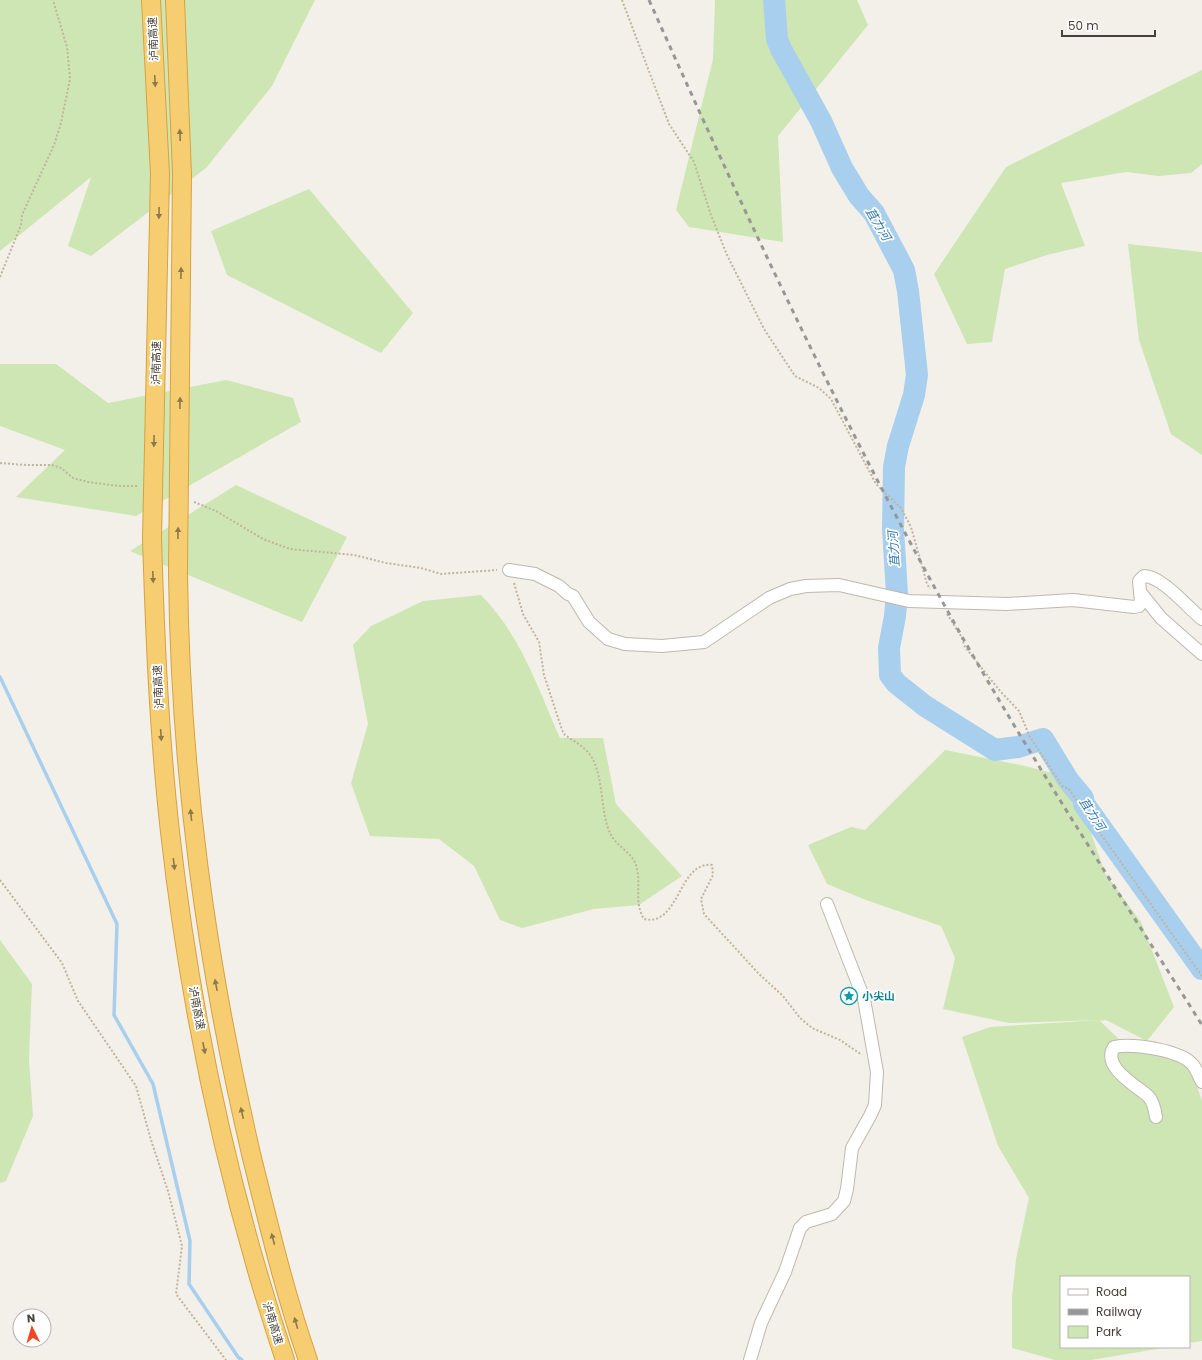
<svg xmlns="http://www.w3.org/2000/svg" width="1202" height="1360" font-family="Poppins,'Noto Sans SC',sans-serif">
  <style>
    .green { fill: #cee6b4 }
    .lines { fill: none; stroke-linecap: round; stroke-linejoin: round }
    .stream { stroke: #a8cfed; stroke-width: 3.5 }
    .river { stroke: #a8cfed; stroke-width: 22 }
    .minor-casing { stroke: #bfb8ac; stroke-width: 14 }
    .highway-casing { stroke: #d6a240; stroke-width: 20 }
    .path { stroke: #c0b49e; stroke-width: 2; stroke-dasharray: 2 2; stroke-linecap: butt }
    .minor { stroke: #fff; stroke-width: 12 }
    .highway { stroke: #f7cd71; stroke-width: 18 }
    .rail { stroke: #979797; stroke-width: 3; stroke-dasharray: 5 5; stroke-linecap: butt }
    .highway-bridge-casing { stroke: #d6a240; stroke-width: 20; stroke-linecap: butt }
    .highway-bridge { stroke: #f7cd71; stroke-width: 18 }
    .oneway { fill: #8d794e }
    .labels { text-anchor: middle; stroke-width: 3.5; stroke-linejoin: round; paint-order: stroke }
    .street-label { font-size: 11px; fill: #474137; stroke: #fff }
    .culture-label { font-size: 11px; font-weight: bold; fill: #0d838f; stroke: #fff; text-anchor: start }
    .water-label { font-size: 12px; font-style: italic; fill: #3579ae; stroke: #fff }
  </style>
  <rect width="100%" height="100%" fill="#f3f0e9"/>
  <g class="green">
    <path d="M 0,0 L 315,0 L 272,86 L 206,168 L 91,256 L 68,246 L 91,177 L 0,251 Z"/>
    <path d="M 715,0 L 857,0 L 868,25 L 778,136 L 783,242 L 689,227 L 676,210 L 713,59 Z"/>
    <path d="M 1202,70 L 1202,164 L 1191,173 L 1159,176 L 1126,172 L 1061,183 L 1085,246 L 1047,255 L 1005,269 L 992,342 L 967,344 L 934,274 L 1006,167 Z"/>
    <path d="M 309,189 L 413,313 L 381,353 L 227,275 L 211,231 Z"/>
    <path d="M 1128,244 L 1202,252 L 1202,455 L 1171,434 L 1139,340 Z"/>
    <path d="M 0,364 L 56,364 L 108,403 L 226,380 L 293,398 L 301,422 L 136,516 L 16,497 L 65,450 L 0,426 Z"/>
    <path d="M 236,485 L 347,537 L 302,622 L 130,551 Z"/>
    <path d="M 481,595 C 520,634 538,688 560,738 L 603,738 L 616,804 L 682,876 L 639,905 L 594,909 L 522,928 L 500,920 L 474,866 L 439,839 L 370,836 L 351,783 L 368,724 L 353,645 L 371,626 L 423,601 Z"/>
    <path d="M 945,750 L 1025,766 L 1072,778 L 1105,873 L 1141,922 L 1174,1007 L 1147,1041 L 1106,1020 L 1100,1021 L 1125,1045 L 1190,1065 L 1202,1101 L 1202,1341 L 1189,1343 L 1189,1277 L 1061,1277 L 1061,1347 L 1169,1347 L 1091,1360 L 1055,1360 L 1012,1348 L 1012,1297 L 1016,1259 L 1029,1198 L 998,1146 L 962,1037 L 990,1027 L 1100,1020 L 1009,1023 L 943,1009 L 955,958 L 941,926 L 866,900 L 827,884 L 808,845 L 851,827 L 865,830 Z"/>
    <path d="M 0,940 L 32,984 L 29,1059 L 33,1116 L 6,1181 L 0,1183 Z"/>
  </g>
  <g class="lines">
    <path class="stream" d="M 0,677 L 117,924 L 114,1015 L 153,1084 L 190,1241 L 189,1284 L 238,1357 L 242,1360"/>
    <path class="river" d="M 774,0 L 777,39 L 781,49 L 821,121 L 842,168 L 859,196 L 874,213 L 904,270 L 908,291 L 917,375 L 914,395 L 898,446 L 894,467 L 893,529 L 897,594 L 895,616 L 889,648 L 890,675 L 896,683 L 925,706 L 995,750 L 1018,747 L 1043,739 L 1068,780 L 1083,798 L 1084,804 L 1202,969"/>
    <g class="minor-casing">
      <g id="minor">
        <path d="M 509,570 L 535,574 L 559,586 L 568,594 L 573,596 L 589,622 L 608,639 L 625,644 L 662,646 L 704,642 L 769,598 L 790,589 L 806,586 L 839,585 L 909,601 L 1007,604 L 1073,600 L 1134,607 L 1139,606 L 1141,602 L 1139,581 L 1144,576 C 1162,576 1188,608 1202,619"/>
        <path d="M 1140,592 L 1161,618 L 1202,654"/>
        <path d="M 1156,1117 C 1155,1110 1153,1101 1148,1096 C 1137,1086 1101,1067 1114,1047 C 1132,1043 1181,1050 1193,1065 C 1197,1070 1199,1077 1202,1082"/>
        <path d="M 750,1360 L 761,1323 L 785,1272 L 800,1228 L 806,1222 L 832,1214 L 844,1201 L 847,1189 L 852,1148 L 870,1116 L 875,1105 L 877,1072 L 864,999 L 827,904"/>
      </g>
    </g>
    <g class="highway-casing">
      <g id="highway">
        <path d="M 151,0 L 160,174"/>
        <path d="M 175,0 L 182,174"/>
        <path d="M 152,538 C 155,636 159,734 170,832 C 190,1010 228,1189 285,1360"/>
        <path d="M 178,572 C 180,773 206,962 252,1158 C 269,1226 285,1294 308,1360"/>
      </g>
    </g>
    <g class="path">
      <path d="M 622,0 L 669,124 L 694,162 L 711,215 L 727,255 L 764,329 L 795,376 L 819,388 L 831,399 L 876,484 L 901,508 L 911,527 L 927,584 L 930,589"/>
      <path d="M 0,277 L 21,225 L 22,215 L 54,145 L 61,123 L 70,79 L 67,47 L 53,0"/>
      <path d="M 0,463 L 26,465 L 52,465 L 61,468 L 73,478 L 88,482 L 119,486 L 139,486"/>
      <path d="M 194,502 L 216,511 L 263,539 L 290,549 L 354,555 L 386,563 L 421,568 L 441,574 L 497,570"/>
      <path d="M 514,583 L 523,614 L 539,642 L 544,675 L 562,730 L 565,735 C 572,740 580,744 587,751 C 605,770 599,810 610,833 C 617,848 634,852 637,869 C 641,887 634,903 644,919 C 680,927 678,861 712,865 L 713,875 L 701,899 L 704,914 L 759,974 L 783,996 L 800,1018 L 812,1028 L 840,1040 L 862,1055"/>
      <path d="M 947,614 L 961,636 L 965,647 L 1000,691 L 1019,711 L 1030,737 L 1063,787 L 1068,788 L 1202,976"/>
      <path d="M 0,880 L 62,963 L 78,1001 L 136,1086 L 151,1140 L 168,1191 L 182,1246 L 176,1294 L 226,1360"/>
    </g>
    <use href="#minor" class="minor"/>
    <use href="#highway" class="highway"/>
    <path class="rail" d="M 649,0 C 744,212 842,423 956,626 C 1033,762 1119,893 1202,1025"/>
    <g class="highway-bridge-casing">
      <g id="highway-bridge">
        <path d="M 152,538 L 160,174"/>
        <path d="M 178,572 L 182,174"/>
      </g>
    </g>
    <use href="#highway-bridge" class="highway-bridge"/>
  </g>
  <defs><path id="oneway-solid" d="M-6-.8H1V-3.2L6.5 0L1 3.2V.8H-6Z"/></defs>
  <g class="oneway">
    <use href="#oneway-solid" transform="translate(155 81) rotate(87)"/>
    <use href="#oneway-solid" transform="translate(180 135) rotate(-92)"/>
    <use href="#oneway-solid" transform="translate(159 213) rotate(91)"/>
    <use href="#oneway-solid" transform="translate(181 273) rotate(-89)"/>
    <use href="#oneway-solid" transform="translate(180 403) rotate(-89)"/>
    <use href="#oneway-solid" transform="translate(154 441) rotate(91)"/>
    <use href="#oneway-solid" transform="translate(178 533) rotate(-89)"/>
    <use href="#oneway-solid" transform="translate(153 577) rotate(88)"/>
    <use href="#oneway-solid" transform="translate(161 735) rotate(86)"/>
    <use href="#oneway-solid" transform="translate(191 815) rotate(-96)"/>
    <use href="#oneway-solid" transform="translate(174 864) rotate(83)"/>
    <use href="#oneway-solid" transform="translate(216 985) rotate(-101)"/>
    <use href="#oneway-solid" transform="translate(204 1048) rotate(79)"/>
    <use href="#oneway-solid" transform="translate(242 1113) rotate(-103)"/>
    <use href="#oneway-solid" transform="translate(273 1239) rotate(-105)"/>
    <use href="#oneway-solid" transform="translate(296 1323) rotate(-106)"/>
  </g>
  <defs>
    <g id="sight-ring" transform="scale(0.9)"><circle r="9.5" fill="#fff" stroke="#0f9aa8" stroke-width="1.5"/><path d="M0-6L1.8-2.2L6-1.7L2.9 1.2L3.7 5.4L0 3.3L-3.7 5.4L-2.9 1.2L-6-1.7L-1.8-2.2Z" fill="#0f9aa8"/></g>
  </defs>
  <g fill-rule="evenodd">
    <use href="#sight-ring" x="849" y="996"/>
  </g>
  <g class="labels">
    <g class="street-label">
      <text transform="translate(153 39) rotate(-92)" y="4">泸南高速</text>
      <text transform="translate(156 363) rotate(-89)" y="4">泸南高速</text>
      <text transform="translate(158 687) rotate(-93)" y="4">泸南高速</text>
      <text transform="translate(197 1008) rotate(79)" y="4">泸南高速</text>
      <text transform="translate(273 1323) rotate(73)" y="4">泸南高速</text>
    </g>
    <g class="culture-label">
      <text x="862" y="1000">小尖山</text>
    </g>
    <g class="water-label">
      <text transform="translate(878 224) rotate(59)" y="4">苴力河</text>
      <text transform="translate(894 549) rotate(-94)" y="4">苴力河</text>
      <text transform="translate(1092 814) rotate(57)" y="4">苴力河</text>
    </g>
  </g>
  <rect x="1060" y="1276" width="130" height="72" fill="#ffffff" stroke="#b5b3af"/>
  <rect x="1068" y="1289" width="20" height="6" fill="#ffffff" stroke="#b5b3af"/>
  <text x="1096" y="1296" font-size="12" fill="#474137">Road</text>
  <rect x="1068" y="1309" width="20" height="6" fill="#979797" stroke="#b5b3af"/>
  <text x="1096" y="1316" font-size="12" fill="#474137">Railway</text>
  <rect x="1068" y="1326" width="20" height="12" fill="#cee6b4" stroke="#b5b3af"/>
  <text x="1096" y="1336" font-size="12" fill="#474137">Park</text>
  <g transform="translate(32 1328) rotate(355)"><circle r="19" fill="#ffffff" stroke="#b5b3af"/>
  <path d="M0-3L7 15L0 10L-7 15Z" fill="#ef4724"/>
  <text y="-6" font-size="11" font-weight="bold" text-anchor="middle" fill="#474137">N</text>
  </g>
  <path d="M1062 30v6h93v-6" fill="none" stroke="#474137" stroke-width="2"/>
  <text x="1068" y="30" font-size="12" fill="#474137" stroke="#ffffff" stroke-width="3" paint-order="stroke">50 m</text>
</svg>
